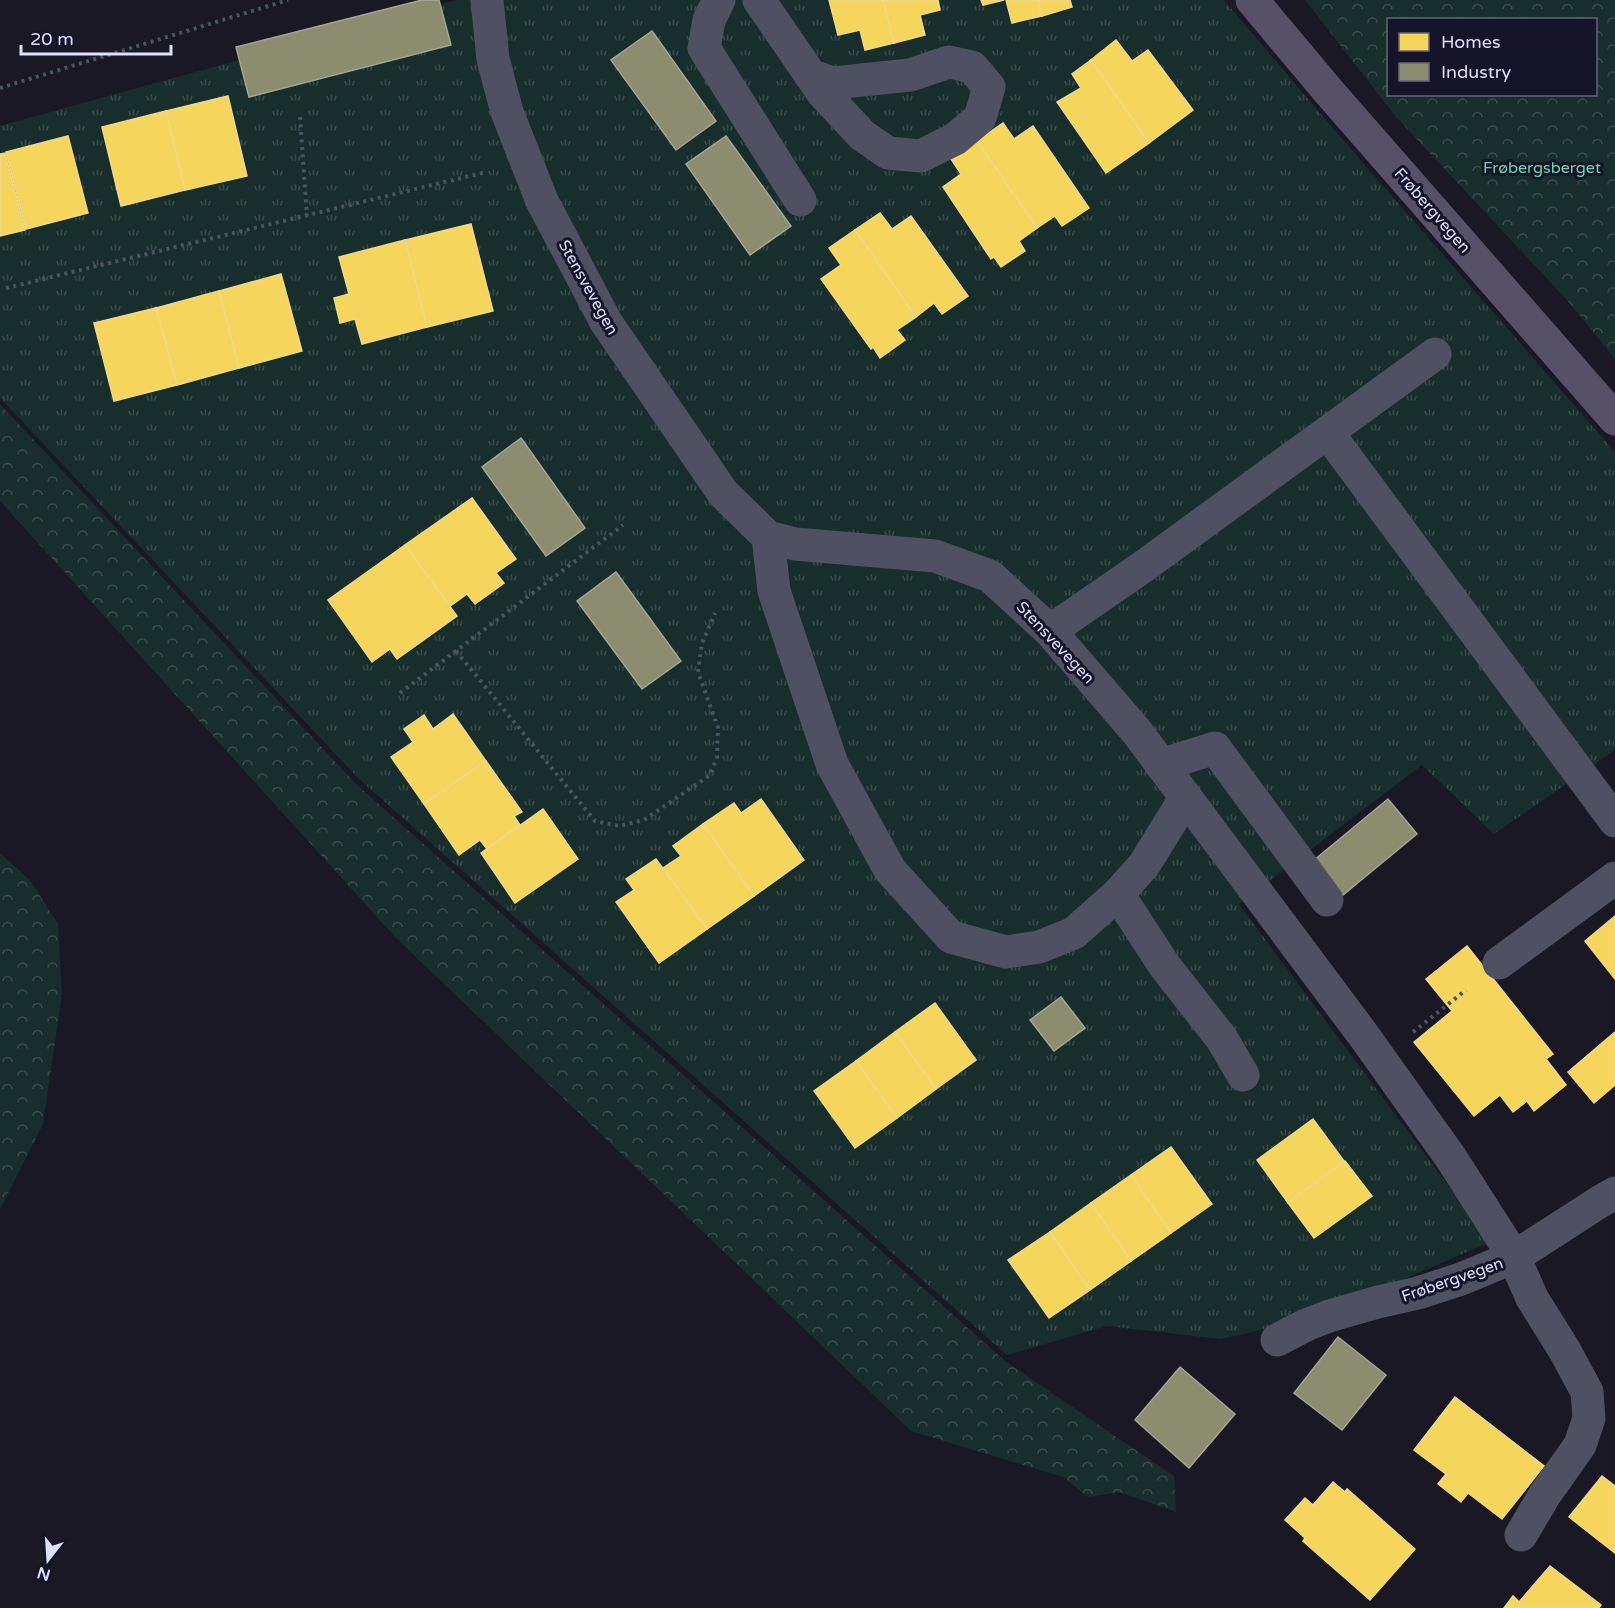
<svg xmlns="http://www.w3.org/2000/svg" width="1615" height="1608" font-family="'Varela Round',sans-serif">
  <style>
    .grass { fill: url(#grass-tufts) }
    .forest { fill: url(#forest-crowns); fill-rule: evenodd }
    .homes { fill: #f6d55c; stroke: #efd88c; stroke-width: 1.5 }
    .industry { fill: #8c8c6e; stroke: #a5a598; stroke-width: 1.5 }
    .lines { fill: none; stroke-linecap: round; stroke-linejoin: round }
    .path { stroke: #48545e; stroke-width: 4; stroke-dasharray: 3 4.5; stroke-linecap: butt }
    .minor { stroke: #4f5062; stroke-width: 33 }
    .major { stroke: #565167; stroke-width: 33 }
    .labels { text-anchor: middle; stroke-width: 6; stroke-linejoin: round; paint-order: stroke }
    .park-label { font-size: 16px; fill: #73d3b1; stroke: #151428 }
    .street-label { font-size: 16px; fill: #dfdffb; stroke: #151428 }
  </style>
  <defs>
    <pattern id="grass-tufts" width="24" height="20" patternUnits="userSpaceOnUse" patternTransform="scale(1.5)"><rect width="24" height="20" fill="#182e2c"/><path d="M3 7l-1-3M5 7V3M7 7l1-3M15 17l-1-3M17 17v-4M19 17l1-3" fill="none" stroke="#394c4c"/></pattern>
    <pattern id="forest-crowns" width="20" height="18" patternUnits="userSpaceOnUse" patternTransform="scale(1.5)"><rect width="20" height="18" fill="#182e2c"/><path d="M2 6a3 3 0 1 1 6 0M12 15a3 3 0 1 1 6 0" fill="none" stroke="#394c4c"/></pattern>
  </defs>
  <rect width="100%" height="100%" fill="#191824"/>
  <path class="grass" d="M 456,0 L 1224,0 L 1338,134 L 1615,452 L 1615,750 L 1494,834 L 1422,765 L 1239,904 L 1490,1242 L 1316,1317 L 1221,1339 L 1107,1326 L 1007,1355 L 358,778 L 0,398 L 0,126 Z"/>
  <g class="forest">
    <path d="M 1305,0 L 1615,0 L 1615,359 L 1567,300 L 1396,117 ZM 1388,20 L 1596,20 L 1596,94 L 1388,94 Z"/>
    <path d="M 0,404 L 356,784 L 1005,1361 L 1174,1476 L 1176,1512 L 1119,1492 L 1088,1497 L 1063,1477 L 911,1431 L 395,937 L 0,501 Z"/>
    <path d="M 0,853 L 30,880 L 58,924 L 62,994 L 43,1124 L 0,1209 Z"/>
  </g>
  <g class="homes">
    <path d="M 829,0 L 883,0 L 894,43 L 865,50 L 860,30 L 838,35 Z"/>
    <path d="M 883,0 L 938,0 L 940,10 L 920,15 L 925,35 L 894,43 Z"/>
    <path d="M 981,0 L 1004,0 L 983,5 Z"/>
    <path d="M 1006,0 L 1038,0 L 1042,16 L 1012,23 Z"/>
    <path d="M 1038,0 L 1070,0 L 1072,7 L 1042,16 Z"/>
    <path d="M 1116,40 L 1132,61 L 1148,50 L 1193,110 L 1149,143 L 1091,60 Z"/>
    <path d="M 1091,60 L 1149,143 L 1106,173 L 1057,102 L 1081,88 L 1072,74 Z"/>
    <path d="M 228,96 L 247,176 L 185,190 L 166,111 Z"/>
    <path d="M 166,111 L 185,190 L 121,206 L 102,127 Z"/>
    <path d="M 1003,123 L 1014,139 L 1033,126 L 1089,208 L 1062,226 L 1055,216 L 1037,228 L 977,141 Z"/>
    <path d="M 68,136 L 88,213 L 26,229 L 6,152 Z"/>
    <path d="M 977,141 L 1037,228 L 1019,241 L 1025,251 L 1001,267 L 994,257 L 991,259 L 943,187 L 961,174 L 951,159 Z"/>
    <path d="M 5,153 L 25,230 L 0,236 L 0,154 Z"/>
    <path d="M 880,213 L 892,229 L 911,216 L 968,296 L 942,314 L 934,303 L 916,317 L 855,230 Z"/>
    <path d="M 471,224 L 493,311 L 427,327 L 405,240 Z"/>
    <path d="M 855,230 L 916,317 L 897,330 L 905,340 L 880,358 L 873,347 L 871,349 L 821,279 L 841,265 L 829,248 Z"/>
    <path d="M 405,240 L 427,327 L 362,344 L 355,319 L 340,323 L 334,298 L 349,294 L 339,257 Z"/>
    <path d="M 281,274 L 302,351 L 239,368 L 219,291 Z"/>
    <path d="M 219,291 L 239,368 L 177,385 L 156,308 Z"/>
    <path d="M 156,308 L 177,385 L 114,401 L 94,323 Z"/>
    <path d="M 472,498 L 516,559 L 496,573 L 504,583 L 475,604 L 467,594 L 449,607 L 405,545 Z"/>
    <path d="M 405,545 L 457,616 L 397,659 L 390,649 L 372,662 L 328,600 Z"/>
    <path d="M 453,714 L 486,761 L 424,804 L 391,757 L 413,742 L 404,729 L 424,715 L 433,729 Z"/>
    <path d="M 486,761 L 522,812 L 514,816 L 520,825 L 487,849 L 480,840 L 459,855 L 424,804 Z"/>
    <path d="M 761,799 L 804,860 L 754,896 L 703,824 L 734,803 L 741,813 Z"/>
    <path d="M 543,809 L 578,859 L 515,903 L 481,853 Z"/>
    <path d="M 703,824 L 754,896 L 707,929 L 663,868 L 681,856 L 673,846 Z"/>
    <path d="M 656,859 L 707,929 L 659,963 L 616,902 L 634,890 L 626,879 Z"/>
    <path d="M 1615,916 L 1615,979 L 1585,941 Z"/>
    <path d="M 1467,946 L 1553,1054 L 1546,1059 L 1566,1085 L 1534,1111 L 1527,1101 L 1513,1112 L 1500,1095 L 1474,1116 L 1414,1042 L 1452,1011 L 1426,979 Z"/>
    <path d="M 935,1003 L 976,1060 L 936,1089 L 895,1032 Z"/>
    <path d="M 895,1032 L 936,1089 L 897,1118 L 856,1061 Z"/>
    <path d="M 1615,1032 L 1615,1085 L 1594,1103 L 1568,1072 Z"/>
    <path d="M 856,1061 L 897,1118 L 855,1148 L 814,1091 Z"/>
    <path d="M 1313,1119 L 1344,1161 L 1288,1203 L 1257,1160 Z"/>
    <path d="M 1171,1147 L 1212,1204 L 1171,1233 L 1131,1175 Z"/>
    <path d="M 1345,1161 L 1372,1196 L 1314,1238 L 1288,1203 Z"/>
    <path d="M 1131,1175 L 1171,1233 L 1131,1261 L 1091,1203 Z"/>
    <path d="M 1091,1203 L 1131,1261 L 1090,1290 L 1050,1232 Z"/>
    <path d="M 1050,1232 L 1090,1290 L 1049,1318 L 1008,1260 Z"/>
    <path d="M 1455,1397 L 1544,1466 L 1502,1519 L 1468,1493 L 1461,1502 L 1438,1484 L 1446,1474 L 1414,1450 Z"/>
    <path d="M 1602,1476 L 1615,1486 L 1615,1553 L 1569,1517 Z"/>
    <path d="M 1333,1482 L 1345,1492 L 1347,1489 L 1415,1549 L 1370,1600 L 1303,1541 L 1305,1538 L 1285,1520 L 1305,1498 L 1313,1505 Z"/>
    <path d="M 1550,1566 L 1601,1605 L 1599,1608 L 1504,1608 L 1513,1596 L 1519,1602 Z"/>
  </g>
  <g class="industry">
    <path d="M 422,0 L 439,0 L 451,45 L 249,97 L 236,47 Z"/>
    <path d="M 652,31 L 716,121 L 676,150 L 611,60 Z"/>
    <path d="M 726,136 L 791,226 L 750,255 L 686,164 Z"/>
    <path d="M 521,438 L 585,528 L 546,556 L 482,467 Z"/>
    <path d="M 616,572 L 681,661 L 642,689 L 577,601 Z"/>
    <path d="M 1388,799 L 1417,834 L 1337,900 L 1308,865 Z"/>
    <path d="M 1061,997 L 1085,1028 L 1054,1051 L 1030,1020 Z"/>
    <path d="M 1338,1337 L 1386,1375 L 1342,1430 L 1294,1393 Z"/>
    <path d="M 1180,1367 L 1235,1414 L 1189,1468 L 1135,1420 Z"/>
  </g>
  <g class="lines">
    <g class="path">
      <path d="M 0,88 L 288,0"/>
      <path d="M 300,117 L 307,216"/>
      <path d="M 6,288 L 486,172"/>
      <path d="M 456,651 L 595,821 L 619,826 L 644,820 L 710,775 L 717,757 L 718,728 L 698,672 L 702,643 L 715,613"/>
      <path d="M 400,693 L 623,525"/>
      <path d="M 1413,1032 L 1466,990"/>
    </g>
    <g class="minor">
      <path d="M 487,0 L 493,59 L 507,112 L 542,201 L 606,322 L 723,493 L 768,537 L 795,544 L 935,556 L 990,576 L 1050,631 L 1137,732 L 1364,1036 L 1451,1158 L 1514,1257 L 1532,1298 L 1565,1351 L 1587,1392 L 1589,1418 L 1580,1445 L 1544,1496 L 1521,1535"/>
      <path d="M 719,0 L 709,20 L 704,48 L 800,200"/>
      <path d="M 759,0 L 822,92 L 862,135 L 888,153 L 921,156 L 955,139 L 980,118 L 989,87 L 972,67 L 949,62 L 910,75 L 833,83 L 810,75"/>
      <path d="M 1328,433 L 1615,821"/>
      <path d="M 768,537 L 774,591 L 832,764 L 890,870 L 951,937 L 1006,952 L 1039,947 L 1074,933 L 1118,894 L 1144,865 L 1186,797"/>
      <path d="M 1050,631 L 1144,566 L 1435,354"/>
      <path d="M 1161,765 L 1215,748 L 1327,900"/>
      <path d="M 1118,894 L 1164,965 L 1222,1039 L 1243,1075"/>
      <path d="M 1499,963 L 1615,878"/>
      <path d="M 1277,1340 L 1306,1325 L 1329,1316 L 1378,1302 L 1418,1293 L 1461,1279 L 1514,1257 L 1601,1201 L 1615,1193"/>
    </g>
    <path class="major" d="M 1252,0 L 1330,93 L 1615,419"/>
  </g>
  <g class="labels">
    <g class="park-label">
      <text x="1542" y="173">Frøbergsberget</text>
    </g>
    <g class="street-label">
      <text transform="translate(1433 210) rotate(49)" y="6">Frøbergvegen</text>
      <text transform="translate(589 287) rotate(61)" y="6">Stensvevegen</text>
      <text transform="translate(1056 642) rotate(47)" y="6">Stensvevegen</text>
      <text transform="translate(1452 1279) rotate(-19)" y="6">Frøbergvegen</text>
    </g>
  </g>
  <rect x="1387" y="18" width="210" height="78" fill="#151428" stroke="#66657c" stroke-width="1.5"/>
  <rect x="1399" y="33" width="30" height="18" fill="#f6d55c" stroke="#66657c" stroke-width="1.5"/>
  <text x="1441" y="48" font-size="18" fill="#dfdffb">Homes</text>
  <rect x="1399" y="63" width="30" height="18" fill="#8c8c6e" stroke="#66657c" stroke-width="1.5"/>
  <text x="1441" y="78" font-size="18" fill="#dfdffb">Industry</text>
  <g transform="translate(48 1560) rotate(197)" stroke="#151428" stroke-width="4.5" paint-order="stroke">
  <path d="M0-4.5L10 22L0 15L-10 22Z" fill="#dfdffb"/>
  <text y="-9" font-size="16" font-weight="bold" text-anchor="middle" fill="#dfdffb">N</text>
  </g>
  <path d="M21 45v9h150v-9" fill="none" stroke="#dfdffb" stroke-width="3"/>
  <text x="30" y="45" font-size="18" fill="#dfdffb" stroke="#151428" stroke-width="4.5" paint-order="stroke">20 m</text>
</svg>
